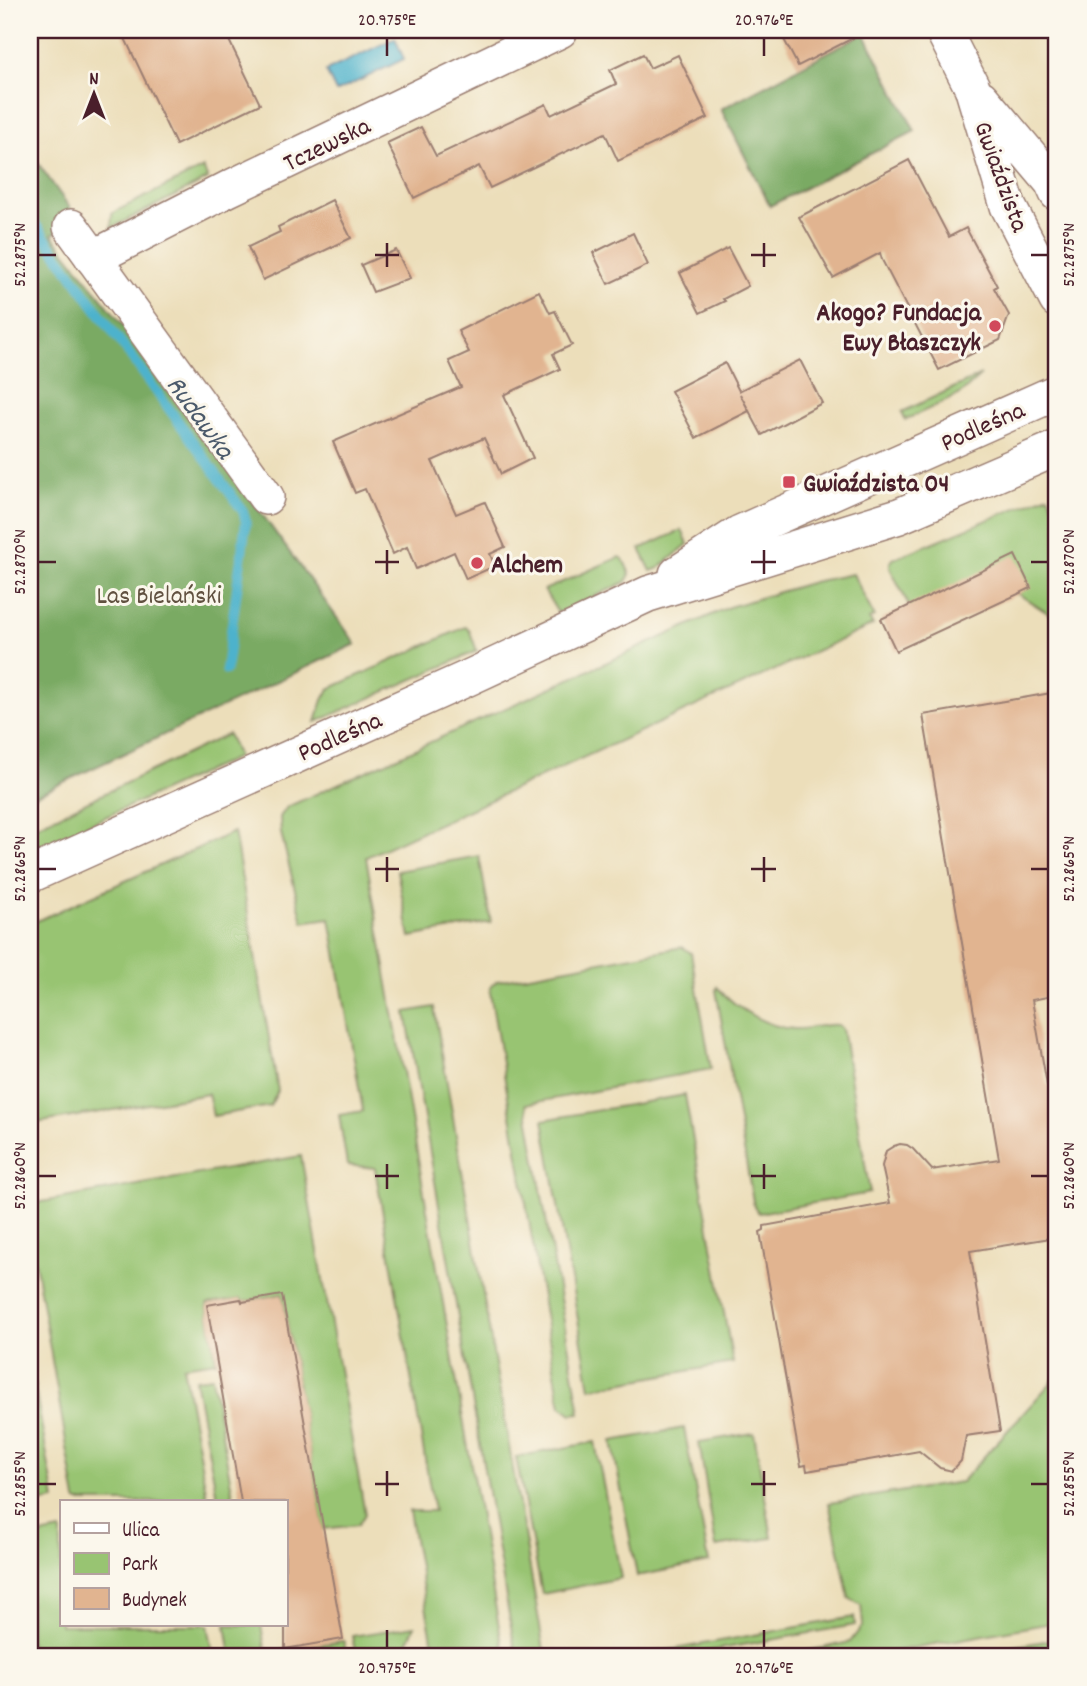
<svg xmlns="http://www.w3.org/2000/svg" width="1087" height="1686" font-family="Dekko,sans-serif">
  <style>
    .green { fill: #98c472; stroke: #71724e; stroke-width: 2 }
    .forest { fill: #7aaa64; stroke: #626448; stroke-width: 2 }
    .water { fill: #4db2cc; stroke: #4c687c; stroke-width: 2 }
    .lines { fill: none; stroke-linecap: round; stroke-linejoin: round }
    .stream { stroke: #4db2cc; stroke-width: 10 }
    .building { fill: #e1b490 }
    .minor-casing { stroke: #9b7e72; stroke-width: 38 }
    .minor { stroke: #fff; stroke-width: 35 }
    .ticks { fill: none; stroke: #4a1f2b; stroke-width: 2.5 }
    .poi-dot { fill: #d1495b; stroke: #fbf7ec; stroke-width: 2.5 }
    .labels { text-anchor: middle; stroke-width: 6; stroke-linejoin: round; paint-order: stroke }
    .street-label { font-size: 26px; fill: #4a1f2b; stroke: #fbf7ec }
    .poi-label { font-size: 26px; font-weight: bold; fill: #4a1f2b; stroke: #fbf7ec; text-anchor: start }
    .park-label { font-size: 26px; fill: #615140; stroke: #fbf7ec }
    .water-label { font-size: 28px; font-style: italic; fill: #4b5a6b; stroke: #fbf7ec }
    .neatline { fill: none; stroke: #4a1f2b; stroke-width: 2.5 }
    .ticks-label { font-size: 18px; text-anchor: middle; fill: #4a1f2b }
  </style>
  <rect width="100%" height="100%" fill="#fbf7ec"/>
  <filter id="ink" filterUnits="userSpaceOnUse"><feTurbulence type="fractalNoise" baseFrequency=".0143" numOctaves="2"/><feDisplacementMap in="SourceGraphic" scale="14" xChannelSelector="R" yChannelSelector="G"/><feConvolveMatrix kernelMatrix="1 2 1 2 8 2 1 2 1" color-interpolation-filters="sRGB"/></filter>
  <filter id="wash" filterUnits="userSpaceOnUse"><feTurbulence type="fractalNoise" baseFrequency=".00686" numOctaves="4" result="noise"/><feDisplacementMap in="SourceGraphic" scale="28" xChannelSelector="R" yChannelSelector="G"/><feGaussianBlur stdDeviation="1.57" result="paint"/><feColorMatrix in="noise" values="0 0 0 0 0 0 0 0 0 0 0 0 0 0 0 0 0 1.4 0 .05"/><feComposite in="paint" operator="in"/></filter>
  <g filter="url(#wash)">
    <rect width="100%" height="100%" fill="#ecdeba"/>
    <g class="green">
      <path d="M 203,168 L 208,179 L 111,228 L 112,214 L 116,211 Z"/>
      <path d="M 981,375 L 959,395 L 905,420 L 902,412 Z"/>
      <path d="M 1048,495 L 1057,513 L 1057,619 L 1018,594 L 909,606 L 890,568 L 890,563 L 893,559 Z"/>
      <path d="M 682,530 L 688,544 L 659,568 L 651,571 L 640,549 Z"/>
      <path d="M 620,557 L 623,559 L 630,574 L 626,582 L 558,613 L 544,590 Z"/>
      <path d="M 853,574 L 874,616 L 869,619 L 873,625 L 366,857 L 504,1656 L 435,1656 L 409,1511 L 434,1511 L 375,1168 L 347,1165 L 339,1115 L 363,1111 L 330,918 L 303,922 L 281,833 L 280,817 L 287,807 L 729,607 L 813,582 Z"/>
      <path d="M 465,627 L 469,629 L 477,651 L 316,722 L 323,700 L 329,689 Z"/>
      <path d="M 228,734 L 238,757 L 30,851 L 30,829 Z"/>
      <path d="M 234,832 L 278,1091 L 270,1106 L 213,1116 L 208,1094 L 30,1124 L 30,924 Z"/>
      <path d="M 479,856 L 491,922 L 410,937 L 397,871 Z"/>
      <path d="M 682,947 L 691,953 L 711,1069 L 526,1104 L 580,1413 L 572,1414 L 561,1406 L 558,1391 L 490,992 L 491,986 L 497,981 Z"/>
      <path d="M 717,987 C 736,1008 765,1027 794,1029 C 809,1030 823,1023 838,1025 L 842,1029 L 870,1193 L 759,1213 L 754,1207 L 716,990 Z"/>
      <path d="M 434,1007 L 545,1656 L 516,1656 L 406,1012 Z"/>
      <path d="M 685,1095 L 733,1363 L 590,1388 L 543,1120 Z"/>
      <path d="M 301,1156 L 365,1514 L 358,1525 L 323,1529 L 282,1294 L 242,1302 L 241,1299 L 207,1304 L 216,1361 L 183,1366 L 208,1502 L 78,1502 L 76,1500 L 30,1232 L 30,1204 Z"/>
      <path d="M 30,1361 L 55,1500 L 30,1505 Z"/>
      <path d="M 1057,1376 L 1057,1622 L 868,1656 L 784,1656 L 850,1642 L 863,1625 L 861,1605 L 849,1598 L 829,1503 L 961,1482 Z"/>
      <path d="M 212,1377 L 234,1502 L 218,1502 L 195,1379 Z"/>
      <path d="M 684,1428 L 709,1562 L 637,1576 L 612,1441 Z"/>
      <path d="M 754,1433 L 772,1538 L 716,1547 L 699,1442 Z"/>
      <path d="M 595,1442 L 621,1578 L 542,1594 L 516,1457 Z"/>
      <path d="M 61,1531 L 61,1625 L 208,1625 L 214,1656 L 30,1656 L 30,1537 Z"/>
      <path d="M 854,1617 L 855,1625 L 681,1656 L 636,1656 Z"/>
      <path d="M 226,1625 L 261,1625 L 266,1653 L 344,1641 L 346,1656 L 231,1656 Z"/>
      <path d="M 415,1626 L 405,1648 L 356,1656 L 352,1636 Z"/>
      <path d="M 1057,1639 L 1057,1656 L 958,1656 Z"/>
    </g>
    <g class="forest">
      <path d="M 864,33 L 915,131 L 770,206 L 721,109 Z"/>
      <path d="M 30,152 L 77,218 L 52,235 L 149,358 L 356,644 L 30,798 Z"/>
    </g>
    <path class="water" d="M 395,38 L 404,59 L 336,92 L 326,71 Z"/>
    <g class="lines">
      <path class="stream" d="M 30,217 L 243,511 L 246,522 L 226,670"/>
    </g>
    <g id="blocks">
      <g class="building">
        <path d="M 121,30 L 224,30 L 260,104 L 176,145 Z"/>
        <path d="M 779,30 L 869,30 L 798,66 Z"/>
        <path d="M 643,54 L 650,68 L 678,55 L 708,118 L 618,161 L 605,133 L 490,188 L 479,166 L 414,198 L 387,143 L 421,127 L 436,156 L 546,104 L 551,115 L 616,84 L 610,70 Z"/>
        <path d="M 909,160 L 949,237 L 966,228 L 997,286 L 994,288 L 1009,315 L 1000,340 L 939,370 L 882,260 L 880,253 L 833,278 L 799,217 Z"/>
        <path d="M 332,200 L 351,238 L 263,280 L 248,247 L 280,232 L 278,227 Z"/>
        <path d="M 633,233 L 648,265 L 608,284 L 593,253 Z"/>
        <path d="M 728,248 L 748,286 L 723,299 L 725,301 L 700,313 L 680,273 Z"/>
        <path d="M 396,250 L 410,278 L 373,292 L 361,265 Z"/>
        <path d="M 539,291 L 550,313 L 555,311 L 572,345 L 553,354 L 560,369 L 504,395 L 533,458 L 501,474 L 484,438 L 432,461 L 456,514 L 485,502 L 505,547 L 490,554 L 495,566 L 466,579 L 454,552 L 416,569 L 407,547 L 393,554 L 365,489 L 355,493 L 333,442 L 461,387 L 449,361 L 469,352 L 458,331 Z"/>
        <path d="M 800,360 L 822,403 L 762,435 L 740,394 L 749,411 L 696,438 L 671,391 L 725,363 L 739,391 Z"/>
        <path d="M 1015,555 L 1031,588 L 896,651 L 881,619 Z"/>
        <path d="M 1057,692 L 1057,995 L 1032,1000 L 1047,1085 L 1057,1083 L 1057,1237 L 970,1251 L 1000,1431 L 966,1436 L 961,1461 L 952,1471 L 940,1468 L 919,1451 L 807,1471 L 806,1465 L 801,1466 L 760,1232 L 764,1230 L 764,1226 L 890,1203 L 882,1166 L 886,1151 L 894,1146 L 900,1144 L 907,1145 L 913,1149 L 932,1170 L 999,1159 L 923,715 Z"/>
        <path d="M 282,1295 L 343,1639 L 285,1649 L 285,1502 L 241,1502 L 207,1305 L 241,1299 L 242,1302 Z"/>
      </g>
    </g>
  </g>
  <g filter="url(#ink)">
    <use href="#blocks" fill-opacity="0" stroke="#9b7e72" stroke-width="2"/>
    <g class="lines">
      <g class="minor-casing">
        <g id="minor">
          <path d="M 943,30 L 972,87 L 1008,206 L 1057,300"/>
          <path d="M 981,98 L 1052,182 L 1057,193"/>
          <path d="M 71,227 L 266,497"/>
          <path d="M 93,258 L 228,189 L 560,30"/>
          <path d="M 677,574 L 740,533 L 1057,392"/>
          <path d="M 30,875 L 468,678 L 648,594 L 899,516 L 1057,448"/>
        </g>
      </g>
      <use href="#minor" class="minor"/>
    </g>
  </g>
  <path class="ticks" d="M 387,38 L 387,56M 764,38 L 764,56M 387,243 L 387,267M 764,243 L 764,267M 38,255 L 56,255M 375,255 L 399,255M 751,255 L 776,255M 1031,255 L 1048,255M 387,550 L 387,574M 764,550 L 764,574M 38,562 L 56,562M 375,562 L 399,562M 751,562 L 776,562M 1031,562 L 1048,562M 387,857 L 387,882M 764,857 L 764,882M 38,869 L 56,869M 375,869 L 399,869M 751,869 L 776,869M 1031,869 L 1048,869M 387,1164 L 387,1189M 764,1164 L 764,1189M 38,1176 L 56,1176M 375,1176 L 399,1176M 751,1176 L 776,1176M 1031,1176 L 1048,1176M 387,1471 L 387,1496M 764,1471 L 764,1496M 38,1484 L 56,1484M 375,1484 L 399,1484M 751,1484 L 776,1484M 1031,1484 L 1048,1484M 387,1630 L 387,1648M 764,1630 L 764,1648"/>
  <g class="poi-dot">
    <circle cx="995" cy="326" r="7"/>
    <rect x="782" y="475" width="14" height="14" rx="3.5"/>
    <circle cx="477" cy="563" r="7"/>
  </g>
  <g class="labels">
    <g class="street-label">
      <text transform="translate(326 143) rotate(-26)" y="9">Tczewska</text>
      <text transform="translate(1003 176) rotate(70)" y="9">Gwiaździsta</text>
      <text transform="translate(982 425) rotate(-24)" y="9">Podleśna</text>
      <text transform="translate(339 735) rotate(-24)" y="9">Podleśna</text>
    </g>
    <g class="poi-label">
      <text x="981" y="320" text-anchor="end">Akogo? Fundacja<tspan x="981" dy="30">Ewy Błaszczyk</tspan></text>
      <text x="803" y="491">Gwiaździsta 04</text>
      <text x="491" y="572">Alchem</text>
    </g>
    <g class="park-label">
      <text x="159" y="603">Las Bielański</text>
    </g>
    <g class="water-label">
      <text transform="translate(202 416) rotate(54)" y="10">Rudawka</text>
    </g>
  </g>
  <rect width="1087" height="1686" fill="none" stroke="#fbf7ec" stroke-width="77"/>
  <rect x="60" y="1500" width="228" height="126" fill="#fbf7ec" stroke="#b4a19f" stroke-width="2"/>
  <rect x="74" y="1523" width="35" height="10" fill="#ffffff" stroke="#b4a19f" stroke-width="2"/>
  <text x="122" y="1536" font-size="21" fill="#4a1f2b">Ulica</text>
  <rect x="74" y="1553" width="35" height="21" fill="#98c472" stroke="#b4a19f" stroke-width="2"/>
  <text x="122" y="1570" font-size="21" fill="#4a1f2b">Park</text>
  <rect x="74" y="1588" width="35" height="21" fill="#e1b490" stroke="#b4a19f" stroke-width="2"/>
  <text x="122" y="1606" font-size="21" fill="#4a1f2b">Budynek</text>
  <g transform="translate(94 94)" stroke="#fbf7ec" stroke-width="5" paint-order="stroke">
  <path d="M0-5L12 26L0 18L-12 26Z" fill="#4a1f2b"/>
  <text y="-10" font-size="19" font-weight="bold" text-anchor="middle" fill="#4a1f2b">N</text>
  </g>
  <rect x="38" y="38" width="1010" height="1610" class="neatline"/>
  <g class="ticks-label">
    <text x="387" y="25">20.975°E</text>
    <text x="764" y="25">20.976°E</text>
    <text transform="translate(19 255) rotate(-90)" y="6">52.2875°N</text>
    <text transform="translate(1068 255) rotate(-90)" y="6">52.2875°N</text>
    <text transform="translate(19 562) rotate(-90)" y="6">52.2870°N</text>
    <text transform="translate(1068 562) rotate(-90)" y="6">52.2870°N</text>
    <text transform="translate(19 869) rotate(-90)" y="6">52.2865°N</text>
    <text transform="translate(1068 869) rotate(-90)" y="6">52.2865°N</text>
    <text transform="translate(19 1176) rotate(-90)" y="6">52.2860°N</text>
    <text transform="translate(1068 1176) rotate(-90)" y="6">52.2860°N</text>
    <text transform="translate(19 1484) rotate(-90)" y="6">52.2855°N</text>
    <text transform="translate(1068 1484) rotate(-90)" y="6">52.2855°N</text>
    <text x="387" y="1673">20.975°E</text>
    <text x="764" y="1673">20.976°E</text>
  </g>
</svg>
